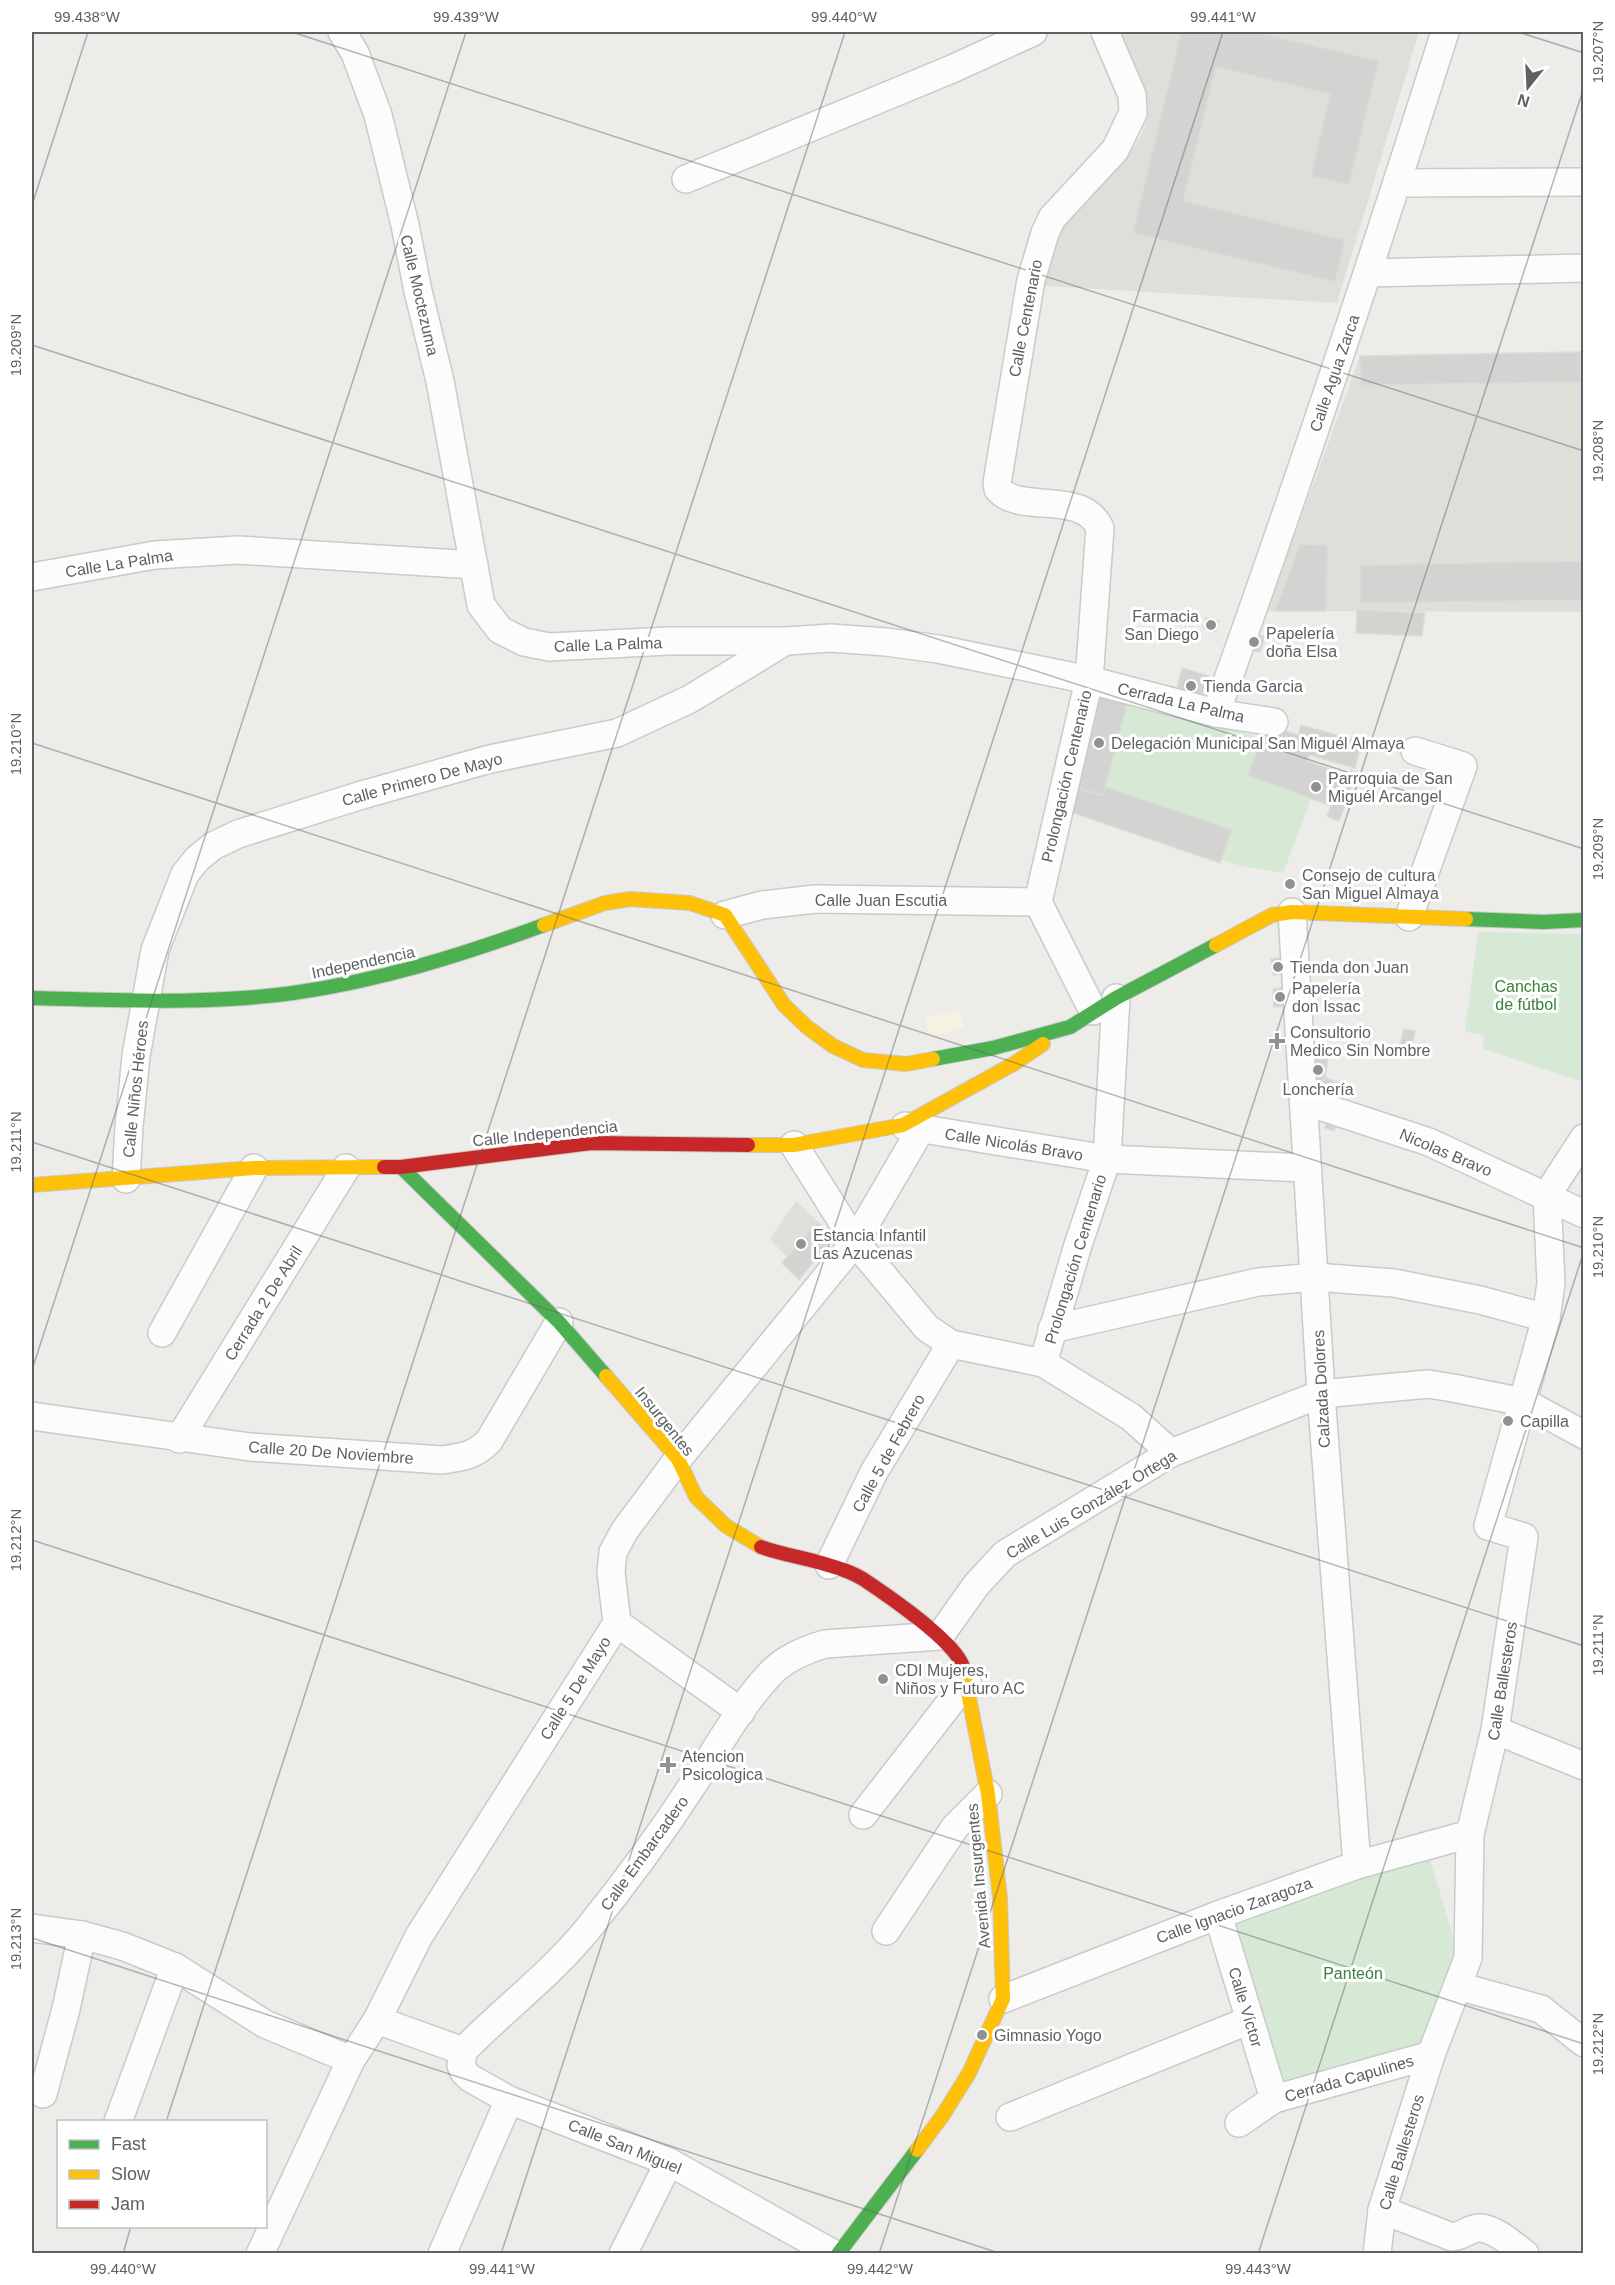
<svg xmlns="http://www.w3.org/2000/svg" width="1615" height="2285" font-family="Arial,sans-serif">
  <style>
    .commercial { fill: #f6f2e2 }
    .education { fill: #e0ded8 }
    .green { fill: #d6e9d4 }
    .building { fill: #d4d3d1; stroke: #dcdbd7; stroke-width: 1.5 }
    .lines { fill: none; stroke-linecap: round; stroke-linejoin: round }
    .street-casing { stroke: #c9caca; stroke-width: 30 }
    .fast-casing { stroke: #c8c8c9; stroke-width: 16 }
    .slow-casing { stroke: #c8c8c9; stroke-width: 16 }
    .jam-casing { stroke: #c8c8c9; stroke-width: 16 }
    .street { stroke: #fcfcfc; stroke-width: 27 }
    .fast { stroke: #4caf50; stroke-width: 14 }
    .slow { stroke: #ffc107; stroke-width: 14 }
    .jam { stroke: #c62828; stroke-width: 14 }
    .ticks { fill: none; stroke: #5d6166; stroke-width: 1.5; stroke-opacity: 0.45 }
    .poi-dot { fill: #8f9294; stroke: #fff; stroke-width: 2 }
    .labels { text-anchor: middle; stroke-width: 6; stroke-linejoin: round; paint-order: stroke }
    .street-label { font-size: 16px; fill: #5d6166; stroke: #fff }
    .poi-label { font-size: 16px; fill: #5d6166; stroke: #fff; text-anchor: start }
    .park-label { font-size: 16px; fill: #38823c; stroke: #fff }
    .neatline { fill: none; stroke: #5d6166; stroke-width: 2 }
    .ticks-label { font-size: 15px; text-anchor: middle; fill: #5d6166 }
  </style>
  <rect width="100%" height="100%" fill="#edece8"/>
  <path class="commercial" d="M 959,1010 L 965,1028 L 930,1037 L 925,1018 Z"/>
  <g class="education">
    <path d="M 1117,32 L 1419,32 L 1337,303 L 1045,286 L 1055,241 L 1061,224 L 1083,199 L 1123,161 L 1140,138 L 1148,117 L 1148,105 Z"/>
    <path d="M 1583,352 L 1583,612 L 1267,611 L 1360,356 Z"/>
    <path d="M 796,1201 L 818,1222 L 831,1240 L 799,1280 L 782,1263 L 787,1257 L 770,1239 Z"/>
  </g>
  <g class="green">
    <path d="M 1128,700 L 1261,738 L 1248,775 L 1311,799 L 1283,873 L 1238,865 L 1221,859 L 1232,830 L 1105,787 Z"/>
    <path d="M 1478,932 L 1583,934 L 1583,1082 L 1482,1048 L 1485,1036 L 1465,1031 Z"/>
    <path d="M 1429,1856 L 1457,1950 L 1424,2042 L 1281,2088 L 1230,1920 Z"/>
  </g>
  <g class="building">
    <path d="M 1181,32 L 1255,32 L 1379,61 L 1349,185 L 1311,176 L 1330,94 L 1216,67 L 1183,201 L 1345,240 L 1335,282 L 1133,233 Z"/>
    <path d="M 1581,352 L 1581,382 L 1361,385 L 1360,356 Z"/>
    <path d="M 1300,544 L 1328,545 L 1326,611 L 1275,611 Z"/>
    <path d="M 1584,561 L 1584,600 L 1360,603 L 1360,565 Z"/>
    <path d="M 1357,610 L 1425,613 L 1422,636 L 1356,633 Z"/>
    <path d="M 1206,618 L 1219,621 L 1216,632 L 1204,629 Z"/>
    <path d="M 1248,635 L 1266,636 L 1260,652 L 1243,649 Z"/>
    <path d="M 1182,668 L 1209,676 L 1199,703 L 1175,697 Z"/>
    <path d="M 1096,691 L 1128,700 L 1103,795 L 1071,787 Z"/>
    <path d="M 1266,725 L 1298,735 L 1301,725 L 1362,742 L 1355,768 L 1309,755 L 1307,761 L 1260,743 Z"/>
    <path d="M 1260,743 L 1348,776 L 1351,770 L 1357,772 L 1339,821 L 1327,816 L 1331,806 L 1248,775 Z"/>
    <path d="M 1071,787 L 1103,795 L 1105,787 L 1232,830 L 1220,863 L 1065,810 Z"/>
    <path d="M 1284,957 L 1285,974 L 1273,975 L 1271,959 Z"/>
    <path d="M 1286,987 L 1287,1006 L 1274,1007 L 1273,989 Z"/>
    <path d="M 1404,1029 L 1415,1031 L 1411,1052 L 1399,1049 Z"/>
    <path d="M 1309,1046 L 1318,1048 L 1317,1052 L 1328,1055 L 1327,1065 L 1309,1061 Z"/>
    <path d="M 1309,1061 L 1327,1065 L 1325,1077 L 1310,1074 Z"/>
    <path d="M 1310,1074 L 1325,1077 L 1322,1092 L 1310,1088 Z"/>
    <path d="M 1325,1077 L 1331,1080 L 1328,1093 L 1322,1092 Z"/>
    <path d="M 1331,1080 L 1339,1083 L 1335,1096 L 1328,1093 Z"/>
    <path d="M 1327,1119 L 1337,1122 L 1334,1131 L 1325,1128 Z"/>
    <path d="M 818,1222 L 831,1240 L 799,1280 L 782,1263 Z"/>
  </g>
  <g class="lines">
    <g class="street-casing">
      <g id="street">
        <path d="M 342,32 L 355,53 L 378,115 L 405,225 L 418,291 L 440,381 L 481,605 L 500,630 L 524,642 L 549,647 L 669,641 L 786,641 L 831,638 L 886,642 L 938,649 L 1089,680 L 1216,713 L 1274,722"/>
        <path d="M 686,179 L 952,69 L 1033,32"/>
        <path d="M 1398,183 L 1584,182"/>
        <path d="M 1368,273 L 1584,268"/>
        <path d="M 32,577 L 155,555 L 238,550 L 474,565"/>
        <path d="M 1216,713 C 1297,487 1373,260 1445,32"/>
        <path d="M 1292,912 L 1321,1394 L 1357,1865"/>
        <path d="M 725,915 L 762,905 L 815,899 L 1038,902"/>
        <path d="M 1409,917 L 1463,766 L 1415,751"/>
        <path d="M 1116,998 L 1107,1159 L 1078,1245 L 1043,1363 L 1131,1417 L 1171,1453"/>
        <path d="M 1093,1011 L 1038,902 L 1089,680 L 1100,528 C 1082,489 1020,515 998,489 L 997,483 L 1031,280 L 1045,233 L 1052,218 L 1115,150 L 1133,113 L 1132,95 L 1105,32"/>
        <path d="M 1304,1101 L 1429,1142 L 1584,1214"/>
        <path d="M 905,1126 L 1107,1159 L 1306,1168"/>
        <path d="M 794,1145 L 855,1242 L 927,1328 L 951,1344 L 1043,1363"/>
        <path d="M 126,1179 L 129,1127 L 136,1056 L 155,950 L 185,874 L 197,859 L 213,846 L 238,834 L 362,795 L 490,759 L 617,733 L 690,699 L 784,642"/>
        <path d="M 1052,1329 L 1258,1282 L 1315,1277 L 1394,1283 L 1480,1300 L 1546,1318"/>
        <path d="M 162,1333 L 254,1168"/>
        <path d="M 32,1416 L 250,1447 L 442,1460 C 463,1457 474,1456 489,1441 L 559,1322"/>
        <path d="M 179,1439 L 346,1168"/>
        <path d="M 829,1565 L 874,1472 L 951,1344"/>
        <path d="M 617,1623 L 741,1712"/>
        <path d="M 1495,1730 L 1584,1766"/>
        <path d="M 863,1815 L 967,1681"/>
        <path d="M 1218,1915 L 1274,2099"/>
        <path d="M 32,1928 L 82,1935 L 122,1946 L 175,1967 L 265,2024 L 351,2060"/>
        <path d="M 886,1931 L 955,1827 L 988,1794"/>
        <path d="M 1458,1986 L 1541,2009 L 1584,2043"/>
        <path d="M 1003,1999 L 1218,1915 L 1357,1865 L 1470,1834"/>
        <path d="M 377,2020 L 463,2051 C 503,2010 550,1975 587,1930 C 625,1883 661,1834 694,1783 C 718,1747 740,1706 770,1674 C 785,1658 805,1650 825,1644 L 940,1636 L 977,1584 L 1005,1554 L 1171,1453 L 1321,1394 L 1428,1384 L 1453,1388 L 1524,1402 L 1584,1435"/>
        <path d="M 463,2051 L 461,2065 L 464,2072 L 470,2078 L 509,2100 L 669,2162 L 834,2254"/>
        <path d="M 43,2094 L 66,2009 L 82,1935"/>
        <path d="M 1010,2117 L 1250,2020"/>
        <path d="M 118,2122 L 175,1967"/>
        <path d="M 1239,2123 L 1274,2099 L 1431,2055"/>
        <path d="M 1382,2210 L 1452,2237 C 1463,2236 1470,2228 1479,2228 C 1495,2228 1513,2245 1525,2254"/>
        <path d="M 260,2254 L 351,2060 L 377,2020 L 419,1936 L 617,1623 L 611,1572 L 613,1552 L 625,1530 L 678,1459 L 855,1242 L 921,1129"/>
        <path d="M 442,2254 L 509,2100"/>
        <path d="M 623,2254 L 669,2162"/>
        <path d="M 1377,2254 L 1382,2210 L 1431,2055 L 1468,1958 L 1470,1834 L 1495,1730 L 1524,1537 L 1488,1526 L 1546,1318 L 1551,1283 L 1547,1195 L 1584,1138"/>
      </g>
    </g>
    <g class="fast-casing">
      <g id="fast">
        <path d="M 1466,919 L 1543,922 L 1584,920"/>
        <path d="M 32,998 C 119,1000 207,1005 293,993 C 379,981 462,955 544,925"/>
        <path d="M 933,1059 L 993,1048 L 1070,1027 L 1116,998 L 1216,945"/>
        <path d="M 401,1167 L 559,1322 L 606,1376"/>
        <path d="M 838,2254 L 917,2150"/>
      </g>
    </g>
    <g class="slow-casing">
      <g id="slow">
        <path d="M 544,925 L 605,903 L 630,899 L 690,903 L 725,915 L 784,1005 L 807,1027 L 833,1046 L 863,1060 L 906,1064 L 933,1059"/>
        <path d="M 1216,945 L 1272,915 L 1292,912 L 1466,919"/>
        <path d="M 748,1145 L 794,1145 L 903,1125 L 1015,1063 L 1043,1044"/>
        <path d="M 32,1185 L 254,1168 L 384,1167"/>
        <path d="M 606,1376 L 678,1459 L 696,1497 L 726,1526 L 761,1547"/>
        <path d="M 917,2150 L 943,2115 L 969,2073 L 1003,1999 L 1000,1898 L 988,1794 L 963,1667"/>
      </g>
    </g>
    <g class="jam-casing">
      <g id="jam">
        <path d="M 384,1167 L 401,1167 L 591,1143 L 748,1145"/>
        <path d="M 761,1547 C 784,1555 806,1558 828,1565 C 839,1568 853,1573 863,1579 C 887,1595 956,1642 963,1667"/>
      </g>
    </g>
    <use href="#street" class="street"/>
    <use href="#fast" class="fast"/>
    <use href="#slow" class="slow"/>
    <use href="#jam" class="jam"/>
  </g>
  <path class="ticks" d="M 292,32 L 1584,451M 1518,32 L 1584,53M 32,205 L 88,32M 32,345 L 1584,849M 32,743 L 1584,1248M 32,1142 L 1584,1646M 32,1370 L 466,32M 32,1540 L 1584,2044M 32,1938 L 1002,2254M 166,2122 L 845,32M 123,2254 L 131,2226M 501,2254 L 1223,32M 879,2254 L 1584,87M 1258,2254 L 1584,1251"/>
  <g class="poi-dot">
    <circle cx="1211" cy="625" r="6"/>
    <circle cx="1254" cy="642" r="6"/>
    <circle cx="1191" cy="686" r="6"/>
    <circle cx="1099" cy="743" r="6"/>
    <circle cx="1316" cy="787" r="6"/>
    <circle cx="1290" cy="884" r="6"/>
    <circle cx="1278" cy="967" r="6"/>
    <circle cx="1280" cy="997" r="6"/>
    <path d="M1274 1032h6v6h6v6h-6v6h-6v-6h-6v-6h6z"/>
    <circle cx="1318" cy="1070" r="6"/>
    <circle cx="801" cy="1244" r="6"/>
    <circle cx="1508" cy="1421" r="6"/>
    <circle cx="883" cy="1679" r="6"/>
    <path d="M665 1756h6v6h6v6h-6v6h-6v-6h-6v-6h6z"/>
    <circle cx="982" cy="2035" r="6"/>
  </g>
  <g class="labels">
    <g class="street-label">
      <text transform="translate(420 295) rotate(77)" y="6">Calle Moctezuma</text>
      <text transform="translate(1025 318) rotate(-79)" y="6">Calle Centenario</text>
      <text transform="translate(1334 373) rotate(-71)" y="6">Calle Agua Zarca</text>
      <text transform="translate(119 563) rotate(-9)" y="6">Calle La Palma</text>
      <text transform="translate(608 644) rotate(-2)" y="6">Calle La Palma</text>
      <text transform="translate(1181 702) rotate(13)" y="6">Cerrada La Palma</text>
      <text transform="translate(1066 776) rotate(-77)" y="6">Prolongación Centenario</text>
      <text transform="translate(422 779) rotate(-15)" y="6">Calle Primero De Mayo</text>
      <text x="881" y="906">Calle Juan Escutia</text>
      <text transform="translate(363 962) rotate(-12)" y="6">Independencia</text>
      <text transform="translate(135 1089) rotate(-84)" y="6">Calle Niños Héroes</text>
      <text transform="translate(545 1133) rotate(-6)" y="6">Calle Independencia</text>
      <text transform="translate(1014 1144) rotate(9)" y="6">Calle Nicolás Bravo</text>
      <text transform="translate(1446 1152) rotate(23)" y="6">Nicolas Bravo</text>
      <text transform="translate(1075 1259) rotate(-73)" y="6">Prolongación Centenario</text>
      <text transform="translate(263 1303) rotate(-58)" y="6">Cerrada 2 De Abril</text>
      <text transform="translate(1321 1389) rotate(-93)" y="6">Calzada Dolores</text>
      <text transform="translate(665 1421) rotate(51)" y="6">Insurgentes</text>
      <text transform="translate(331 1452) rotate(4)" y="6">Calle 20 De Noviembre</text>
      <text transform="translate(888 1453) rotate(-61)" y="6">Calle 5 de Febrero</text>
      <text transform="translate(1091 1504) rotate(-31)" y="6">Calle Luis González Ortega</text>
      <text transform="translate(1502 1681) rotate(-81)" y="6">Calle Ballesteros</text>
      <text transform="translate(575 1688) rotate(-58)" y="6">Calle 5 De Mayo</text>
      <text transform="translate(644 1853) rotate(-54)" y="6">Calle Embarcadero</text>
      <text transform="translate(978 1876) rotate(-95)" y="6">Avenida Insurgentes</text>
      <text transform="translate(1234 1910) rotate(-20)" y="6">Calle Ignacio Zaragoza</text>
      <text transform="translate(1246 2007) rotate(73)" y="6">Calle Víctor</text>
      <text transform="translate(1349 2078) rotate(-16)" y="6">Cerrada Capulines</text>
      <text transform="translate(625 2146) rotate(22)" y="6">Calle San Miguel</text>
      <text transform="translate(1401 2152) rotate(-73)" y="6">Calle Ballesteros</text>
    </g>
    <g class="poi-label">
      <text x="1199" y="622" text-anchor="end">Farmacia<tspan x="1199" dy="18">San Diego</tspan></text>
      <text x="1266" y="639">Papelería<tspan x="1266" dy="18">doña Elsa</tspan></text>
      <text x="1203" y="692">Tienda Garcia</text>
      <text x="1111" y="749">Delegación Municipal San Miguél Almaya</text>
      <text x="1328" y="784">Parroquia de San<tspan x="1328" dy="18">Miguél Arcangel</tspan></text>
      <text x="1302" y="881">Consejo de cultura<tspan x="1302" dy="18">San Miguel Almaya</tspan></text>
      <text x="1290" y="973">Tienda don Juan</text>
      <text x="1292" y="994">Papelería<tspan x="1292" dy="18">don Issac</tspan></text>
      <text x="1290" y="1038">Consultorio<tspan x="1290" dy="18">Medico Sin Nombre</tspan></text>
      <text x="1318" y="1095" text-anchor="middle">Lonchería</text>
      <text x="813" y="1241">Estancia Infantil<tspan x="813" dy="18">Las Azucenas</tspan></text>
      <text x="1520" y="1427">Capilla</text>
      <text x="895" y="1676">CDI Mujeres,<tspan x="895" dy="18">Niños y Futuro AC</tspan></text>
      <text x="682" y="1762">Atencion<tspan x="682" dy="18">Psicologica</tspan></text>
      <text x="994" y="2041">Gimnasio Yogo</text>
    </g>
    <g class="park-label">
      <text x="1526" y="992">Canchas<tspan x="1526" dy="18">de fútbol</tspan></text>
      <text x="1353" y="1979">Panteón</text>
    </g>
  </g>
  <rect width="1615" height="2285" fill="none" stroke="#ffffff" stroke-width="66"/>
  <rect x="57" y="2120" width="210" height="108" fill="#ffffff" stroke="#bec0c2" stroke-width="1.5"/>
  <rect x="69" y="2140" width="30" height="9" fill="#4caf50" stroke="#bec0c2" stroke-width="1.5"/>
  <text x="111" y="2150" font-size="18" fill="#5d6166">Fast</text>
  <rect x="69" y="2170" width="30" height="9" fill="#ffc107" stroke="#bec0c2" stroke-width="1.5"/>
  <text x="111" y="2180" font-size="18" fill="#5d6166">Slow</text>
  <rect x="69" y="2200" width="30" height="9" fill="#c62828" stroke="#bec0c2" stroke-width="1.5"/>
  <text x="111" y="2210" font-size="18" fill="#5d6166">Jam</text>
  <g transform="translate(1528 87) rotate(198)" stroke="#ffffff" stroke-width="4.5" paint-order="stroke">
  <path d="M0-4.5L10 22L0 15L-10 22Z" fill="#5d6166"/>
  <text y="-9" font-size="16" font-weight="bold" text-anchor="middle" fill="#5d6166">N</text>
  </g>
  <rect x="33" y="33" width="1549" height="2219" class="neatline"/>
  <g class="ticks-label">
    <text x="87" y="22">99.438°W</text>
    <text x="466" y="22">99.439°W</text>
    <text x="844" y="22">99.440°W</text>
    <text x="1223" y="22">99.441°W</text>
    <text transform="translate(1598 52) rotate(-90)" y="5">19.207°N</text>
    <text transform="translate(16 345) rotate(-90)" y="5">19.209°N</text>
    <text transform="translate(1598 451) rotate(-90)" y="5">19.208°N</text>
    <text transform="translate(16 744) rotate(-90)" y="5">19.210°N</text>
    <text transform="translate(1598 849) rotate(-90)" y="5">19.209°N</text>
    <text transform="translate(16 1142) rotate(-90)" y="5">19.211°N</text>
    <text transform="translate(1598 1247) rotate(-90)" y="5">19.210°N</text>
    <text transform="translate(16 1540) rotate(-90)" y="5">19.212°N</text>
    <text transform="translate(1598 1645) rotate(-90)" y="5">19.211°N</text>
    <text transform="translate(16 1939) rotate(-90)" y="5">19.213°N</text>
    <text transform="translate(1598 2044) rotate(-90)" y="5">19.212°N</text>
    <text x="123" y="2274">99.440°W</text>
    <text x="502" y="2274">99.441°W</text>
    <text x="880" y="2274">99.442°W</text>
    <text x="1258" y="2274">99.443°W</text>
  </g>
</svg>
